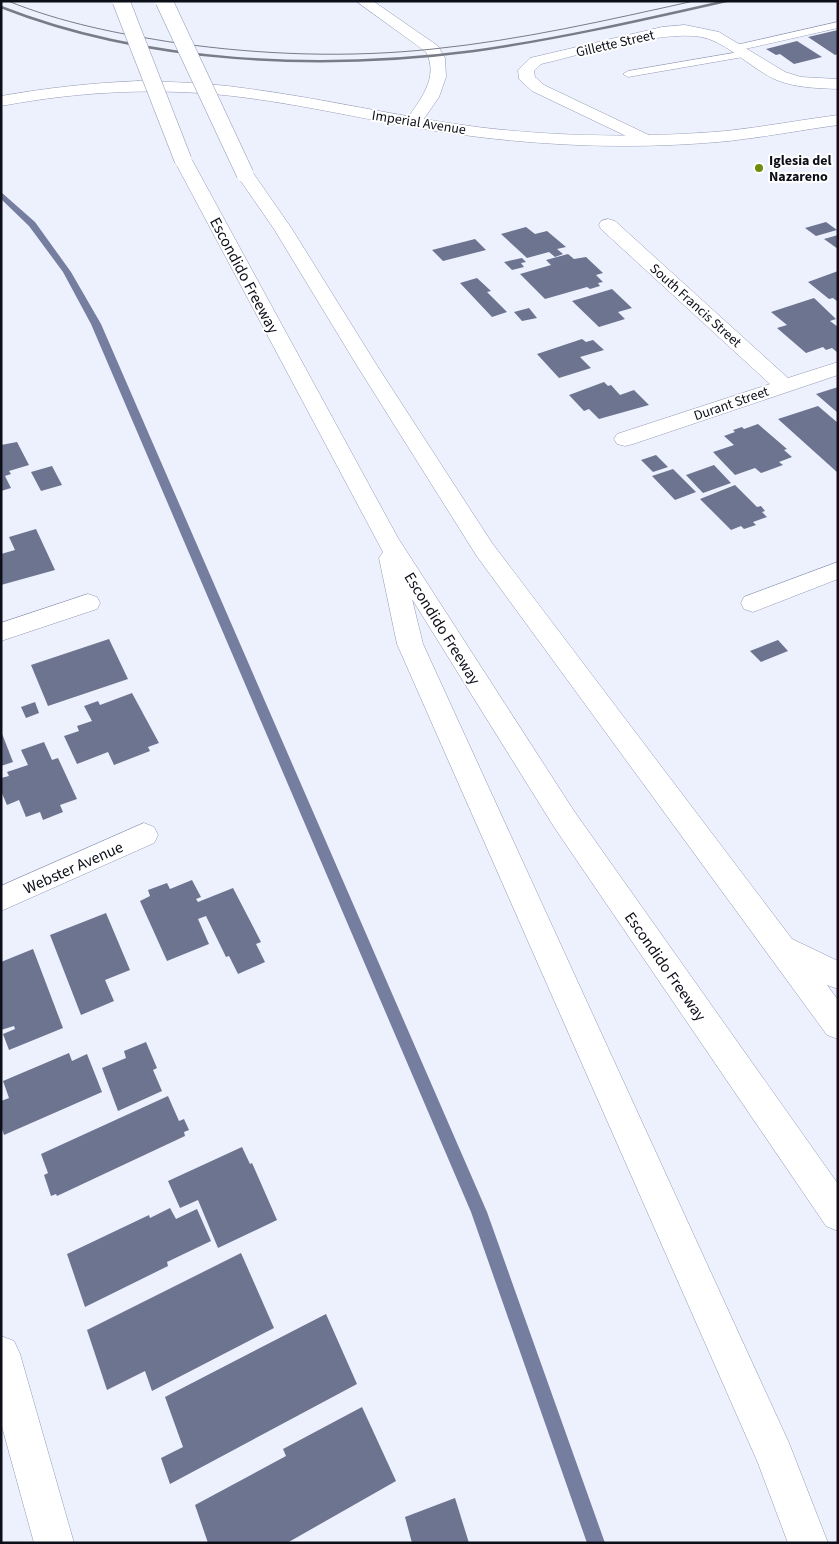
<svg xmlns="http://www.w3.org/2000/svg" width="839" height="1544" font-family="'Source Sans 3',sans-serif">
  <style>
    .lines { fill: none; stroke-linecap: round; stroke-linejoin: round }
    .stream { fill: #767ea0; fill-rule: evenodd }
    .building { fill: #6d7490 }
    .service-casing { stroke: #9198b6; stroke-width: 1 }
    .minor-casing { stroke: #9198b6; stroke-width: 1 }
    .primary-casing { stroke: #9198b6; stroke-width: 1 }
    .motorway-casing { stroke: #9198b6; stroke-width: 1 }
    .service { fill: #fff; fill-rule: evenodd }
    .minor { fill: #fff; fill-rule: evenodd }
    .primary { fill: #fff; fill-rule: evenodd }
    .motorway { fill: #fff; fill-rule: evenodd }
    .tram { stroke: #797c87; stroke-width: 1 }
    .rail { stroke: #797c87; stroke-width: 2.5 }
    .motorway-bridge-casing { stroke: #9198b6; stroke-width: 18; stroke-linecap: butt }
    .motorway-bridge { stroke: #fff; stroke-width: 17 }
    .poi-dot { fill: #6d8c0d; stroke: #fff; stroke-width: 2 }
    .labels { text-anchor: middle; stroke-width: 4; stroke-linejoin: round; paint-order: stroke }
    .far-street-label { font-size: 14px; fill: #0c0e18; stroke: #fff }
    .far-poi-label { font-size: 14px; font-weight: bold; fill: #0c0e18; stroke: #fff; text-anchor: start }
    .street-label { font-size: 16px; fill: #0c0e18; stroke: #fff }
  </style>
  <rect width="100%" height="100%" fill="#edf1fe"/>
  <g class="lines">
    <path class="stream" d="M 1,192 L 35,222 L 71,272 L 101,324 L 487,1212 L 605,1543 L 587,1543 L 471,1212 L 91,324 L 63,272 L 29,226 L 1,199 Z"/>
  </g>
  <g class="building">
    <path d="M 838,30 L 838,54 L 835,55 L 808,37 Z"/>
    <path d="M 797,41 L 822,57 L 794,64 L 780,54 L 776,55 L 766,49 Z"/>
    <path d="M 826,222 L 837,230 L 816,236 L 805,228 Z"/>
    <path d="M 526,227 L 535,234 L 547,231 L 566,247 L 557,249 L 563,254 L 555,257 L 549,252 L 527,258 L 501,234 Z"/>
    <path d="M 838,235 L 838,249 L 824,239 Z"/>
    <path d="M 475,239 L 486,250 L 443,261 L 432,250 Z"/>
    <path d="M 568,254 L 574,259 L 586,257 L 603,273 L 596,275 L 603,282 L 598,283 L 600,286 L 590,289 L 587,287 L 545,299 L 520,274 L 551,265 L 546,260 Z"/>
    <path d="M 522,258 L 526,262 L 521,263 L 524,267 L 512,270 L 504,262 Z"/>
    <path d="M 838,271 L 838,302 L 833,298 L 829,299 L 808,282 Z"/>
    <path d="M 477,278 L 491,291 L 487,292 L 507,312 L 492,317 L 460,283 Z"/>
    <path d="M 612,289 L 632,308 L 618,312 L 625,319 L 599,327 L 572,301 Z"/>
    <path d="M 814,298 L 836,319 L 830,321 L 838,327 L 838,353 L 832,348 L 826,350 L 823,347 L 806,353 L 777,328 L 787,325 L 771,312 Z"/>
    <path d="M 529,308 L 537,318 L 522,321 L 514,312 Z"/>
    <path d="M 582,339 L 586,342 L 593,340 L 604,350 L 580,357 L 591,368 L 559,378 L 537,354 Z"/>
    <path d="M 604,382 L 608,386 L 611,385 L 620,395 L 634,390 L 649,405 L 599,419 L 589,409 L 584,411 L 569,395 Z"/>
    <path d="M 838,387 L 838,413 L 816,394 Z"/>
    <path d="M 818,406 L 838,423 L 838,473 L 778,419 Z"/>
    <path d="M 758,424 L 787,449 L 784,450 L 792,457 L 779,462 L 783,465 L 761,473 L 755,468 L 735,475 L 713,452 L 734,445 L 724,436 L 735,432 L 733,430 L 742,427 L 744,429 Z"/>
    <path d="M 17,442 L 29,465 L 9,471 L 11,474 L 5,476 L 11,488 L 1,491 L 1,445 Z"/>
    <path d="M 656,455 L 668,467 L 653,472 L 641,460 Z"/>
    <path d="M 714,465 L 731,483 L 703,493 L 686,475 Z"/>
    <path d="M 52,466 L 62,485 L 41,491 L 31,472 Z"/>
    <path d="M 673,469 L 696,492 L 675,500 L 652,476 Z"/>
    <path d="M 735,485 L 757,507 L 761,506 L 765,511 L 762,512 L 767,517 L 753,522 L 756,525 L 744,529 L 741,526 L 731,530 L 700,499 Z"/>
    <path d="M 36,529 L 55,570 L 1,585 L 1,554 L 15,550 L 9,537 Z"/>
    <path d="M 109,639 L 128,679 L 48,706 L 31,665 Z"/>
    <path d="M 778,640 L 788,651 L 761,662 L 750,651 Z"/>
    <path d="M 132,693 L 159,743 L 148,747 L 150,751 L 114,765 L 108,752 L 77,764 L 64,736 L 79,731 L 77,726 L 92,721 L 84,706 L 98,701 L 100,705 Z"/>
    <path d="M 35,702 L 39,713 L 26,718 L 21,707 Z"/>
    <path d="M 1,731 L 13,762 L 1,766 Z"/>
    <path d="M 44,742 L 52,760 L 58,758 L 77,799 L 60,805 L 63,812 L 43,820 L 40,812 L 26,817 L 19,800 L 7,805 L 1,791 L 1,778 L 9,776 L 7,772 L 28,765 L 21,750 Z"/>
    <path d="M 192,880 L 201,897 L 196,899 L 198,902 L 233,888 L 261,942 L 256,944 L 265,962 L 238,974 L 229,956 L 226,957 L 206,916 L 198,919 L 209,944 L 167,961 L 140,901 L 150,896 L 148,890 L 167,883 L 170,889 Z"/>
    <path d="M 106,913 L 130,970 L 105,980 L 114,1001 L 81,1015 L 50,935 Z"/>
    <path d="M 33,949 L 63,1028 L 9,1050 L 3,1034 L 15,1029 L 14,1026 L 1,1030 L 1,962 Z"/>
    <path d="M 146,1042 L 157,1068 L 153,1070 L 162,1091 L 118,1111 L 102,1068 L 126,1058 L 124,1051 Z"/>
    <path d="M 69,1053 L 72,1061 L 87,1054 L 102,1092 L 4,1135 L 1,1126 L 1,1101 L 9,1098 L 3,1081 Z"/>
    <path d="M 168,1096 L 179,1121 L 184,1119 L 189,1130 L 184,1132 L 185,1136 L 57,1196 L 56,1194 L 51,1196 L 44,1175 L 48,1173 L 41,1154 Z"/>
    <path d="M 242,1147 L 250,1164 L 252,1163 L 277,1220 L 218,1248 L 198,1200 L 180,1208 L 168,1181 Z"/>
    <path d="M 170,1208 L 176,1219 L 197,1209 L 211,1241 L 167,1262 L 168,1266 L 85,1307 L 67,1254 L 149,1215 L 150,1218 Z"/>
    <path d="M 241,1253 L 274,1328 L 152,1391 L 145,1371 L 107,1390 L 87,1330 Z"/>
    <path d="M 326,1314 L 357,1384 L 170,1484 L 161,1458 L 183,1447 L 165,1397 Z"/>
    <path d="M 362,1407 L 396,1481 L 287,1543 L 208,1543 L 195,1505 L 286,1456 L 283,1449 Z"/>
    <path d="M 455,1498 L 469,1543 L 412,1543 L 405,1517 Z"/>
  </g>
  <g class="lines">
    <g class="service-casing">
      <g id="service">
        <path d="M 838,22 L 838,28 L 736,51 L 731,48 L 736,45 Z"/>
        <path d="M 745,51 L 750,54 L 749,56 L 628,77 L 623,74 L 628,71 Z"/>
      </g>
    </g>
    <g class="minor-casing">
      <g id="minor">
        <path d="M 356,1 L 373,1 L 438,46 L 445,58 L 446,77 L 439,97 L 419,126 L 407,126 L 405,122 C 419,101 440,78 426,52 Z"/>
        <path d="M 685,25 L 719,32 L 785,72 L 801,77 L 838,79 L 838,89 C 816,88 795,88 774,79 C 753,69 731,47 709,39 C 674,26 580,55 541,64 L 534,71 L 535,77 L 544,85 L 651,136 L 654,140 L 651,144 L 645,145 L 532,91 L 519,79 L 518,70 L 530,58 L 662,27 Z"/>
        <path d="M 608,219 L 615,221 L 788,378 L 838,362 L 838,375 L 633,444 L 625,446 L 617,444 L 614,439 L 617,434 L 770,384 L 601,229 L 599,225 L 601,221 Z"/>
        <path d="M 838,562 L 838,579 L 753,612 L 744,609 L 741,603 L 744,597 Z"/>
        <path d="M 88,594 L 97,597 L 100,603 L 97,609 L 1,641 L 1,623 Z"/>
        <path d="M 144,823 L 154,827 L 158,835 L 154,843 L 1,911 L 1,886 Z"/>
        <path d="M 1,1336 L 14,1341 L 20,1354 L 74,1543 L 34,1543 L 1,1423 Z"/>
      </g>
    </g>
    <g class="primary-casing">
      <path id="primary" d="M 138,81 C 173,82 208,83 243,88 C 322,98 399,117 477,127 C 559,137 643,138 726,131 C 763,127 800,120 838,115 L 838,125 C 801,130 765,137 729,141 C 646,149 562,147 479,137 C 399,128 321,107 241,97 C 161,87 81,91 1,106 L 1,96 C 47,88 91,83 138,81 Z"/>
    </g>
    <g class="motorway-casing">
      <g id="motorway">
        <path d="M 183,155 L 189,156 L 192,160 L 398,538 L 574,811 L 838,1184 L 838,1231 L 826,1226 L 554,827 L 412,599 L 423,644 L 789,1443 L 828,1543 L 788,1543 L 758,1463 L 397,644 L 379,558 L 383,552 L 174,160 L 177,156 Z"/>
        <path d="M 245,169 L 251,170 L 292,229 L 376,364 L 492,543 L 792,939 L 838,961 L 838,989 L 827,985 L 838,1000 L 838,1039 L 827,1035 L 476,555 L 356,364 L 274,229 L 236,174 L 239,170 Z"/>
      </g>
    </g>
    <use href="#service" class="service"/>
    <use href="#minor" class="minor"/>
    <use href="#primary" class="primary"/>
    <use href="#motorway" class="motorway"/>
    <path class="tram" d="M 8,1 C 62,23 119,34 177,43 C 262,55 348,58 433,49 C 521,40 608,20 694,1"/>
    <path class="rail" d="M 1,7 C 146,64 321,71 474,51 C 559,39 642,20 726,1"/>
    <g class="motorway-bridge-casing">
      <g id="motorway-bridge">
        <path d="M 121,1 L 183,160"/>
        <path d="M 164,1 L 245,174"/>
      </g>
    </g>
    <use href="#motorway-bridge" class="motorway-bridge"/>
  </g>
  <circle class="poi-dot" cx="759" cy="168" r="5"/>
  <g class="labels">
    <g class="far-street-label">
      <text transform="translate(615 43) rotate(-13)" y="5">Gillette Street</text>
      <text transform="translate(419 122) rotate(9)" y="5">Imperial Avenue</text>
      <text transform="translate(696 305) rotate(42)" y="5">South Francis Street</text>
      <text transform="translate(731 403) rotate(-19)" y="5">Durant Street</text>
    </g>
    <g class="far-poi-label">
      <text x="769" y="165">Iglesia del<tspan x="769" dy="16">Nazareno</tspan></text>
    </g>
    <g class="street-label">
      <text transform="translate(245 275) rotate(62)" y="6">Escondido Freeway</text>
      <text transform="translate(443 628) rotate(58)" y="6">Escondido Freeway</text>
      <text transform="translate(73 867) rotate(-24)" y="6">Webster Avenue</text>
      <text transform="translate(666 966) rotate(55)" y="6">Escondido Freeway</text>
    </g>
  </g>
  <rect width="839" height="1544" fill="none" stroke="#0c0e18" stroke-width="5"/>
</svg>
